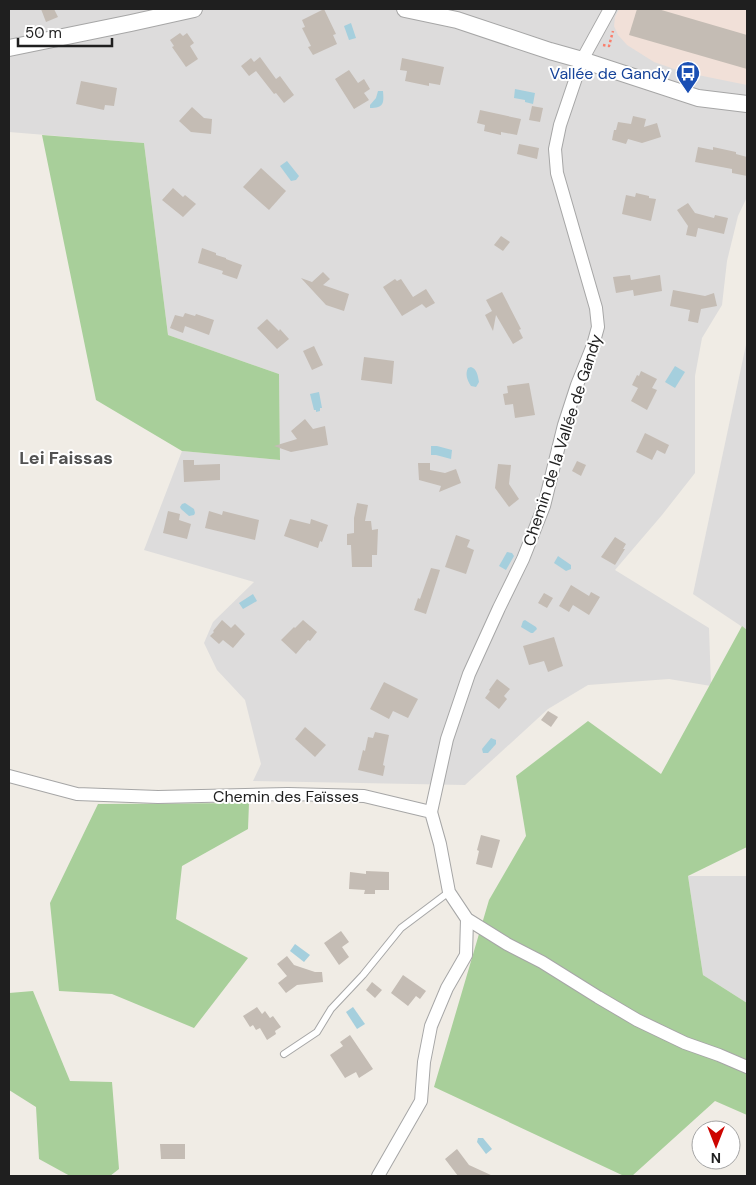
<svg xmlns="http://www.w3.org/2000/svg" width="756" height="1185" font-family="'DM Sans',sans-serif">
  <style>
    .residential { fill: #dddcdc }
    .military { fill: #f1e0d8 }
    .forest { fill: #a8cf9a }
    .water { fill: #a5cfdd }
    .building { fill: #c4bcb4 }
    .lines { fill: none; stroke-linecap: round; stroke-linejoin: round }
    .service-casing { stroke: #a6a6a6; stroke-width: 8 }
    .minor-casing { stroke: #a6a6a6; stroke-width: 14 }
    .tertiary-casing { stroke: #a6a6a6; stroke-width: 18 }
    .path { stroke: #fa7e6c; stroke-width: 2.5; stroke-dasharray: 2.5 2.5; stroke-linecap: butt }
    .service { stroke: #fff; stroke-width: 6 }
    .minor { stroke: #fff; stroke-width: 12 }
    .tertiary { stroke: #fff; stroke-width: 16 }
    .labels { text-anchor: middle; stroke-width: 4; stroke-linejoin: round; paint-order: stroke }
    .transit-label { font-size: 16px; fill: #164399; stroke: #fff; text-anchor: end }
    .street-label { font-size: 16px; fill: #1f1f1f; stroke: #fff }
    .neighbourhood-label { font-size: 18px; font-weight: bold; fill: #525252; stroke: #fff }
  </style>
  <rect width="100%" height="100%" fill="#f0ece5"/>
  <g class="residential">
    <path d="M 9,9 L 747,9 L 747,197 L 738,216 L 727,261 L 722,305 L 702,338 L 695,376 L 695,473 L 662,515 L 615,570 L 709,628 L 711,686 L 669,679 L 588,685 L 548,709 L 465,785 L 253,781 L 261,764 L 245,700 L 217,670 L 204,643 L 213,622 L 254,582 L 144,550 L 182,451 L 280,460 L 279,374 L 168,335 L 144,143 L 9,132 Z"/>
    <path d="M 747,340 L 747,630 L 693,594 Z"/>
    <path d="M 688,876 L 747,876 L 747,1003 L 703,975 Z"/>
  </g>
  <path class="military" d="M 619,9 L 747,9 L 747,85 L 683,72 L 654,62 L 627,45 L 618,35 L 614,26 L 615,17 Z"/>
  <g class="forest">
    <path d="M 42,135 L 144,143 L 168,335 L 279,374 L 280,460 L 182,451 L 96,400 Z"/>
    <path d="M 742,626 L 747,630 L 747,847 L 688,876 L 703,975 L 747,1003 L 747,1115 L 715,1101 L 632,1176 L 624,1176 L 434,1087 L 489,900 L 526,836 L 516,776 L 588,721 L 661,774 Z"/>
    <path d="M 249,803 L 248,829 L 182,866 L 176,919 L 248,958 L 194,1028 L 112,994 L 59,991 L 50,903 L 98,804 Z"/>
    <path d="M 33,991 L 70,1081 L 112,1082 L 119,1169 L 110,1176 L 70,1176 L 39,1159 L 36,1107 L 9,1090 L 9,993 Z"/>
  </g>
  <g class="water">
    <path d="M 351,23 L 356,38 L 349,40 L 344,26 Z"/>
    <path d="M 515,89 L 535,93 L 533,104 L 525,102 L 525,100 L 514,98 Z"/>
    <path d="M 378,91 L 383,91 C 384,103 384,108 370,108 L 370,105 L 376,98 Z"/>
    <path d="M 287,161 L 299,176 L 296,180 L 291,181 L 280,166 Z"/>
    <path d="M 675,366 L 685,372 L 675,388 L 665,382 Z"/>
    <path d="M 471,367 C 477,369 478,376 479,382 L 476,387 L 471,386 C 467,380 465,374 468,368 Z"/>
    <path d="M 319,392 L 322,408 L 320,408 L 320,411 L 316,412 L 316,410 L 314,410 L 310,394 Z"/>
    <path d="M 431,446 L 437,446 L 452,450 L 451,459 L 436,455 L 431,455 Z"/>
    <path d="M 185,503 L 194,509 L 195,513 L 194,515 L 189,516 L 181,509 L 180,507 L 182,504 Z"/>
    <path d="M 507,552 L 512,553 L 514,556 L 506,570 L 499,566 Z"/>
    <path d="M 558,556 L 571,565 L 571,569 L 566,571 L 554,563 Z"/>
    <path d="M 253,594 L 257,601 L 243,609 L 239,603 Z"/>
    <path d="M 525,620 L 536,627 L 537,629 L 533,633 L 531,633 L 521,627 L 523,621 Z"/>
    <path d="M 491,738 L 496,740 L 496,744 L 488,753 L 483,753 L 482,749 Z"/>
    <path d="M 295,944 L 310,955 L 304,962 L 290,951 Z"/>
    <path d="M 353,1007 L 365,1024 L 357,1029 L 346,1012 Z"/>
    <path d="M 478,1138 L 483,1138 L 492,1149 L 486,1154 L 477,1142 Z"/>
  </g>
  <g class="building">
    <path d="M 41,9 L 54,9 L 58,17 L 46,22 Z"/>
    <path d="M 324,9 L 336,34 L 333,35 L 337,44 L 313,55 L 308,47 L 311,46 L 302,28 L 305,27 L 302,20 Z"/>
    <path d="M 637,9 L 658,9 L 747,35 L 747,69 L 629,35 Z"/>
    <path d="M 180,33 L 183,36 L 187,33 L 194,43 L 190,46 L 198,59 L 186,67 L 172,47 L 174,46 L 170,40 Z"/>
    <path d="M 260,57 L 276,79 L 280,76 L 294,95 L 284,103 L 276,93 L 274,94 L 256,71 L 249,76 L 241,66 L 251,58 L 254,62 Z"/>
    <path d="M 402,58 L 444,67 L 440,85 L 429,83 L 429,86 L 405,81 L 407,71 L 400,70 Z"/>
    <path d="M 349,70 L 358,83 L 364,79 L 370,89 L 364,93 L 369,100 L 354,109 L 335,79 Z"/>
    <path d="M 81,81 L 117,88 L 114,106 L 105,105 L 104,110 L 76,104 Z"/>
    <path d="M 532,106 L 543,108 L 540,122 L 529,120 Z"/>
    <path d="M 192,107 L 204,118 L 212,119 L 211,134 L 191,132 L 179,121 Z"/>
    <path d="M 480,110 L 521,119 L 517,135 L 501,132 L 501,135 L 484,131 L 485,125 L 477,123 Z"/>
    <path d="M 633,116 L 646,119 L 644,127 L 657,123 L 661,137 L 642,143 L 628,139 L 626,144 L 612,140 L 614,130 L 616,130 L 618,122 L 631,124 Z"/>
    <path d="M 519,144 L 539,148 L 537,159 L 517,154 Z"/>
    <path d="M 698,147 L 713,150 L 713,147 L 736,152 L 736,154 L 747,157 L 747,176 L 732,173 L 732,169 L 695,162 Z"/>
    <path d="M 261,168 L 286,191 L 269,210 L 243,187 Z"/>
    <path d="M 173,188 L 183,197 L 185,195 L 196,204 L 183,217 L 162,200 Z"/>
    <path d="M 636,193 L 649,196 L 649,198 L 656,199 L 651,221 L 622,214 L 626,195 L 635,197 Z"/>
    <path d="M 688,203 L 695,213 L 714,218 L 715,215 L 728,218 L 724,234 L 698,228 L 696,237 L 686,235 L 688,226 L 677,210 Z"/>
    <path d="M 501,236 L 510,242 L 503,251 L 494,245 Z"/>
    <path d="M 202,248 L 216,253 L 216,255 L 226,258 L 226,259 L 242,265 L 237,279 L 222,274 L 223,271 L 198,263 Z"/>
    <path d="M 323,272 L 330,279 L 323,285 L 349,294 L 344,311 L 326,305 L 301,278 L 312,282 Z"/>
    <path d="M 630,275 L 631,280 L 660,275 L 662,291 L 634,296 L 633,290 L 616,293 L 613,277 Z"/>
    <path d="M 395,279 L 397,281 L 401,279 L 413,297 L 426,289 L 435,303 L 426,308 L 422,304 L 402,316 L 383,287 Z"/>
    <path d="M 673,290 L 705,296 L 714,293 L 717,306 L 701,309 L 698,323 L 688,321 L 690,310 L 670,306 Z"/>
    <path d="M 502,292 L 521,329 L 519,330 L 523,338 L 513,344 L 496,315 L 493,331 L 485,315 L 492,311 L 486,300 Z"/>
    <path d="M 185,313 L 195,316 L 196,314 L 214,320 L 209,335 L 185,326 L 183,333 L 170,328 L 175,315 L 183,317 Z"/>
    <path d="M 267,319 L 279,331 L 280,329 L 289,339 L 277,349 L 257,328 Z"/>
    <path d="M 314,346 L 323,365 L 312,370 L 303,351 Z"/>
    <path d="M 364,357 L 394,361 L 392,384 L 361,380 Z"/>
    <path d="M 641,371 L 657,379 L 652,388 L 657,390 L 647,410 L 631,401 L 638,388 L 632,385 L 637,375 L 639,376 Z"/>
    <path d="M 529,383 L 535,415 L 515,418 L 513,404 L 505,405 L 503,394 L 508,393 L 507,386 Z"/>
    <path d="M 305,419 L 313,429 L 325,426 L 328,445 L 291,452 L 274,446 L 297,439 L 291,431 Z"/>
    <path d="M 645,433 L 669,445 L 665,454 L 657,450 L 652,460 L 636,452 Z"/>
    <path d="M 183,460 L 194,460 L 194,465 L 220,464 L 220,480 L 184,482 Z"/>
    <path d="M 577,461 L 586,465 L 581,476 L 572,471 Z"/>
    <path d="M 418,463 L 430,463 L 430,470 L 445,473 L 456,469 L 461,483 L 439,492 L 441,486 L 419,480 Z"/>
    <path d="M 498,464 L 511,465 L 509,484 L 519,499 L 509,507 L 495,488 Z"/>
    <path d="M 357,503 L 368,505 L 365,521 L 371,521 L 372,530 L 378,529 L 377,555 L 372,555 L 372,567 L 352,567 L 351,545 L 347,545 L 347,534 L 354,533 L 354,518 Z"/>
    <path d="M 168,511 L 180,514 L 179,520 L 191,524 L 187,539 L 163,533 Z"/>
    <path d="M 209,511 L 222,515 L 223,511 L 259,520 L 255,540 L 205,528 Z"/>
    <path d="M 290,519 L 310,524 L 311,519 L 328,525 L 322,542 L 320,541 L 318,548 L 284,536 Z"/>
    <path d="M 456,535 L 470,540 L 467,547 L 474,550 L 466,574 L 445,567 Z"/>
    <path d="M 615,537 L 626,544 L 623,549 L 625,549 L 615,565 L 601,557 Z"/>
    <path d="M 431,568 L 440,570 L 426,614 L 414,610 L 418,598 L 420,599 Z"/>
    <path d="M 571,585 L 589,596 L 591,592 L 600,597 L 589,615 L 573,605 L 569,612 L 559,606 Z"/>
    <path d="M 544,593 L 553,598 L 547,608 L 538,603 Z"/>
    <path d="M 222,620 L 231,628 L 235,624 L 245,634 L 233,648 L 223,640 L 219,644 L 210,636 L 214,632 L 213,631 Z"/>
    <path d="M 303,620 L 317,632 L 310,641 L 308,640 L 296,654 L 281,640 L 294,627 L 295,628 Z"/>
    <path d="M 554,637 L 563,666 L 548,672 L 544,661 L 529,665 L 523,646 Z"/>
    <path d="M 497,679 L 510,689 L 504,696 L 507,699 L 499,709 L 485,698 L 490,691 L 489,690 Z"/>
    <path d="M 384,682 L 418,699 L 408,718 L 393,711 L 389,719 L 370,709 Z"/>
    <path d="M 548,711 L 558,717 L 551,727 L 541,720 Z"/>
    <path d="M 305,727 L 326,745 L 315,757 L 295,739 Z"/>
    <path d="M 375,732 L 389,735 L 383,765 L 385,766 L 383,776 L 358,770 L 363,750 L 365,751 L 368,737 L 373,738 Z"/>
    <path d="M 481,835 L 500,840 L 492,868 L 476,864 L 479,851 L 477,850 Z"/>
    <path d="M 366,871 L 389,872 L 389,890 L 375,890 L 375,894 L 364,894 L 365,890 L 349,889 L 350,872 L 366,874 Z"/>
    <path d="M 341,931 L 349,942 L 342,947 L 349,957 L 339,965 L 324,943 Z"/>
    <path d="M 287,956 L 294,965 L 315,972 L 322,972 L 323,982 L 297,985 L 286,993 L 278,983 L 287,976 L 277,964 Z"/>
    <path d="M 403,975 L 426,991 L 420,999 L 416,996 L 408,1006 L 391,993 Z"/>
    <path d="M 372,982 L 382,990 L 375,998 L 366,990 Z"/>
    <path d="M 257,1007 L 262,1014 L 265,1011 L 270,1018 L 273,1016 L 281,1027 L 275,1031 L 276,1034 L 267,1040 L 260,1028 L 256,1030 L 253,1025 L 250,1027 L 243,1016 Z"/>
    <path d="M 350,1035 L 373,1069 L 359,1078 L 356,1072 L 345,1078 L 330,1055 L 343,1046 L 340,1042 Z"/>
    <path d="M 160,1144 L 185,1144 L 185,1159 L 161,1159 Z"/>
    <path d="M 457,1149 L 469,1165 L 493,1176 L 458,1176 L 445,1159 Z"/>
  </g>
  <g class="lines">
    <g class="service-casing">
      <path id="service" d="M 284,1054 L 317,1032 L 331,1009 L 363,975 L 401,928 L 449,892"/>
    </g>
    <g class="minor-casing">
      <g id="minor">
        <path d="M 9,776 L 77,794 L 158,797 L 288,794 L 364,796 L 431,812 L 440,844 L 449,892 L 467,919 L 507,944 L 542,962 L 598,997 L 637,1020 L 685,1043 L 719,1055 L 747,1067"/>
        <path d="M 431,812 L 447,739 L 469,674 L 499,608 L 523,559 L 544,506 L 564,425 L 577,385 L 593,345 L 598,327 L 596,308 L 557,173 L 555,149 L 560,125 L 582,60 L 610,9"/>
        <path d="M 378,1176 L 421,1101 L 424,1062 L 431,1026 L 447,988 L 466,955 L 467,919"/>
      </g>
    </g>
    <g class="tertiary-casing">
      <g id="tertiary">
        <path d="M 405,9 L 457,20 L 550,51 L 582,60 L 698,98 L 747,104"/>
        <path d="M 9,48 L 131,23 L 194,9"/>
      </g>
    </g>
    <path class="path" d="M 603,45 L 609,46 L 613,31"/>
    <use href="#service" class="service"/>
    <use href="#minor" class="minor"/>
    <use href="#tertiary" class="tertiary"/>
  </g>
  <defs>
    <g id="bus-pin" transform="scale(1.25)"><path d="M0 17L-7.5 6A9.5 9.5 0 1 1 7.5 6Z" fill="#1a4fb4" stroke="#fff"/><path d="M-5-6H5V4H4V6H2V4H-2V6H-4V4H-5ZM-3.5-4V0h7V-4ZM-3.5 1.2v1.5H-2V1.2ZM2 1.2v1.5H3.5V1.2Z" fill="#fff"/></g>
  </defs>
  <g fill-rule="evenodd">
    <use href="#bus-pin" x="688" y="73"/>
  </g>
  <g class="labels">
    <g class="transit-label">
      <text x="670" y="79">Vallée de Gandy</text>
    </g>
    <g class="street-label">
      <text transform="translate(562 440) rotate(-72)" y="6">Chemin de la Vallée de Gandy</text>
      <text x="286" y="802">Chemin des Faïsses</text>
    </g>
    <g class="neighbourhood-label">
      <text x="66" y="464">Lei Faissas</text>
    </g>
  </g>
  <rect width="756" height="1185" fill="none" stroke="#1f1f1f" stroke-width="20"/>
  <g transform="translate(716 1145) rotate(180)"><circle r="24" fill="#ffffff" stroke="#a5a5a5"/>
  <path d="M0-4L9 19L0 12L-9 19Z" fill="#cd0500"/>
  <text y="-8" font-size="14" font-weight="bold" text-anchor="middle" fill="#1f1f1f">N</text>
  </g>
  <path d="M18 38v8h94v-8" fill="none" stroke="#1f1f1f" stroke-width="2.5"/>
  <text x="25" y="38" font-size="15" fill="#1f1f1f" stroke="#ffffff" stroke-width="4" paint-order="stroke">50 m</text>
</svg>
